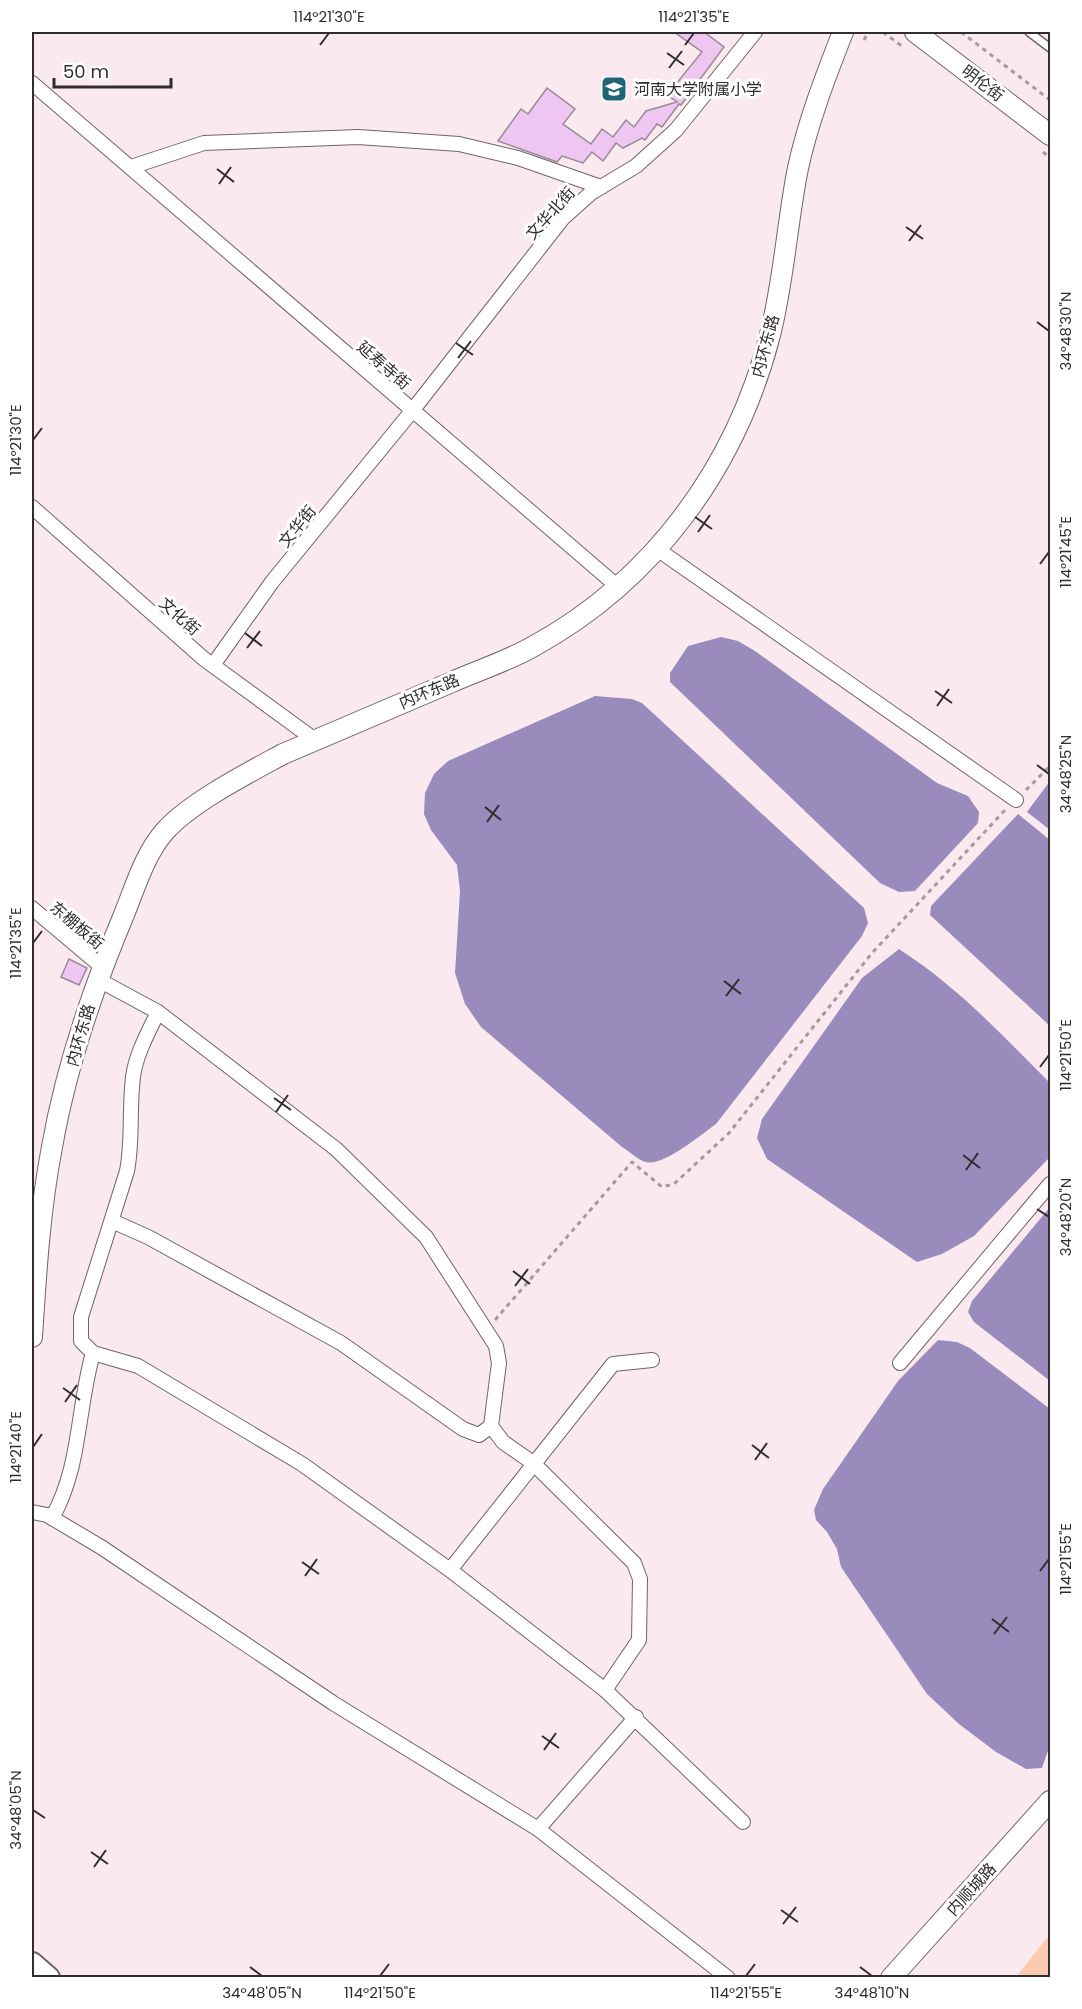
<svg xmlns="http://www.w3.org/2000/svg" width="1082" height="2009" font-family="Poppins,'Noto Sans SC',sans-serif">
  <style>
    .green { fill: #fec9b1 }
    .water { fill: #998cbc }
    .building { fill: #eec6f1; stroke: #958b95; stroke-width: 1.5 }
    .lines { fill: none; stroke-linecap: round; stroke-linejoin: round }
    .lane-casing { stroke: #716469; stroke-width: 10 }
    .street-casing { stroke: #716469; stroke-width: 16 }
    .secondary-casing { stroke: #716469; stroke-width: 22 }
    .primary-casing { stroke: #716469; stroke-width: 26 }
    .path { stroke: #a69a9f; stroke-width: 3; stroke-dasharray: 4.5 4.5; stroke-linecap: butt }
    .lane { stroke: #fff; stroke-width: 7 }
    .street { stroke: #fff; stroke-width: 14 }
    .secondary { stroke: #fff; stroke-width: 20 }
    .primary { stroke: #fff; stroke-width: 22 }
    .ticks { fill: none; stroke: #322c2f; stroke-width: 2 }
    .labels { text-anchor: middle; stroke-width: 6; stroke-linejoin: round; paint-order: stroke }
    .street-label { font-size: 16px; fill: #322c2f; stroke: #fff }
    .poi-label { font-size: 16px; fill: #322c2f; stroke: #fff; text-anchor: start }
    .neatline { fill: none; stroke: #322c2f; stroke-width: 2 }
    .ticks-label { font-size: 15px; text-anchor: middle; fill: #322c2f }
  </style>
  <rect width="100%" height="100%" fill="#faeaf0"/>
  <path class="green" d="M 1050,1934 L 1050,1977 L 1016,1977 Z"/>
  <g class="water">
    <path d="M 721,637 L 738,641 L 755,651 L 937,783 L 968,796 L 979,812 L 978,823 L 915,891 L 899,892 L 880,883 L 670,682 L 670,673 L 688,646 Z"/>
    <path d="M 595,696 L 632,699 L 642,703 L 864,908 L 868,923 L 862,936 L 716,1124 C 702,1134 663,1167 646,1162 C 638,1160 629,1151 622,1147 L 481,1027 L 465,1004 L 455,973 L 460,891 L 457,865 L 431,830 L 424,814 L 425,793 L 434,774 L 448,761 Z"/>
    <path d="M 1050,781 L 1050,830 L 1027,812 Z"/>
    <path d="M 1018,814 L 1050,840 L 1050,1026 L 930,915 L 931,906 Z"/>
    <path d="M 899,949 C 958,987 1001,1034 1050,1083 L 1050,1157 L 974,1236 L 942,1254 L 917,1262 L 767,1159 L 757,1138 L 762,1119 L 862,978 Z"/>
    <path d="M 1050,1207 L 1050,1381 L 974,1322 L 968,1312 L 972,1301 Z"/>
    <path d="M 938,1340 L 957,1342 L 970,1348 L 1050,1409 L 1050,1745 L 1042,1768 L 1026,1769 L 996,1752 L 959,1724 L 927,1694 L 841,1567 L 837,1549 L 827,1532 L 816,1520 L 814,1510 L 823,1489 L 898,1381 Z"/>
  </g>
  <g class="building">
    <path d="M 674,32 L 704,32 L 724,47 L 681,105 L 679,104 L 662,127 L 657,124 L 645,140 L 642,138 L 623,148 L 616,143 L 603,161 L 592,152 L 583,163 L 562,156 L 557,162 L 498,141 L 521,109 L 528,114 L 547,88 L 575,109 L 563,124 L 591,144 L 602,129 L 613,137 L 626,120 L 634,127 L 646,111 L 677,102 L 667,95 L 702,52 Z"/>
    <path d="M 69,959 L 87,968 L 79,985 L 61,977 Z"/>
  </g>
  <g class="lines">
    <g class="lane-casing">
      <path id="lane" d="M 1029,32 L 1050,48"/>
    </g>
    <g class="street-casing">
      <g id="street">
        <path d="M 32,83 L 617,586"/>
        <path d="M 131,167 L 204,143 L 358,137 L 459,144 L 518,158 L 601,187"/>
        <path d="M 32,507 L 204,659 L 315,740"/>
        <path d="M 657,549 L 1016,800"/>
        <path d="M 213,665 L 272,582 L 412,411 L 563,218 L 591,193 L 636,166 L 676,130 L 755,32"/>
        <path d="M 32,908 L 102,967"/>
        <path d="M 97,979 L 158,1012 L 336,1149 L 426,1237 L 496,1346 L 499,1363 L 491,1426 L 503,1442 L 533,1463 L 634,1563 L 640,1579 L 639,1640 L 605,1690 L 743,1822"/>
        <path d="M 112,1221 L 148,1237 L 341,1343 L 463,1429 L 479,1435 L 491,1426"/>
        <path d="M 93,1353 L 138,1366 L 302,1464 L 450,1570 L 605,1690"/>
        <path d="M 900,1363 L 1050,1184"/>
        <path d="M 32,1512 L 47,1515 L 101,1547 L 333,1703 L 538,1829 L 728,1978"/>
        <path d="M 52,1518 C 81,1467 77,1409 93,1353 L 81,1341 L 81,1317 L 127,1171 C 133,1140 129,1109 133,1077 C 136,1054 148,1033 158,1012"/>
        <path d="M 450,1570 L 613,1364 L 652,1360"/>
        <path d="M 538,1829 L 636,1717"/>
      </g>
    </g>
    <g class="secondary-casing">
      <g id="secondary">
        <path d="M 915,32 L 1050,135"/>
        <path d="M 32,1337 C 36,1274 40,1209 52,1147 C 66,1067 92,991 123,917 C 135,888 144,855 165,831 C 191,802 248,773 283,754 C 339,730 395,706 452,682 C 479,670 508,661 534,646 C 654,580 736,467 770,335 C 784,280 787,223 798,168 C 808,122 826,75 843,32"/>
        <path d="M 891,1978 L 1050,1801"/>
      </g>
    </g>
    <g class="primary-casing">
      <path id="primary" d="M 32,1964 L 48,1978"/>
    </g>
    <g class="path">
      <path d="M 883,32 L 903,47"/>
      <path d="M 961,32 L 1050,100"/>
      <path d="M 864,40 L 868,32"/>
      <path d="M 1043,152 L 1050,158"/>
      <path d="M 1026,790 L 1050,766"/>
      <path d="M 495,1320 L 632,1162 L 662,1187 L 674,1184 L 729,1133 L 872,953 L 1006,809"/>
    </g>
    <use href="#lane" class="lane"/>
    <use href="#street" class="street"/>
    <use href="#secondary" class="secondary"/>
    <use href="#primary" class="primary"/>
  </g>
  <path class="ticks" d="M 320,45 L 329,33M 685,45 L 694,33M 667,53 L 684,65M 669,68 L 682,51M 217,169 L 234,182M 219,184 L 231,167M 906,227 L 923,239M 909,241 L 921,225M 1037,322 L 1049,331M 456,343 L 473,355M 458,358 L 471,341M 33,440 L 42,428M 695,517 L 712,529M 698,532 L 710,515M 1040,564 L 1049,552M 245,633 L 262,646M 247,648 L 260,631M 935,691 L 952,703M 937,706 L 949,689M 1037,765 L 1049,774M 485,807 L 501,820M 487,822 L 499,805M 33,943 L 42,931M 724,981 L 741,994M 726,996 L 739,979M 1040,1067 L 1049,1055M 274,1098 L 291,1110M 276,1112 L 288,1095M 963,1155 L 980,1168M 966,1170 L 978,1153M 1037,1209 L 1049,1217M 513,1271 L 530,1284M 515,1286 L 528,1269M 63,1388 L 80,1400M 65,1402 L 77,1385M 752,1445 L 769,1458M 33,1447 L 42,1434M 755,1460 L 767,1443M 302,1562 L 319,1574M 1040,1571 L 1049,1559M 305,1576 L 317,1559M 992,1619 L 1009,1632M 994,1634 L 1007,1617M 542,1736 L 559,1748M 544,1750 L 556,1733M 33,1810 L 45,1818M 91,1852 L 108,1864M 94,1867 L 106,1850M 781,1910 L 798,1922M 783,1924 L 796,1907M 250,1967 L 262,1976M 860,1967 L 872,1976M 380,1976 L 389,1964M 746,1976 L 755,1964"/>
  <defs>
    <g id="school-square" transform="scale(1.35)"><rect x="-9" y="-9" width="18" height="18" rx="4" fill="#1f6575" stroke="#fff"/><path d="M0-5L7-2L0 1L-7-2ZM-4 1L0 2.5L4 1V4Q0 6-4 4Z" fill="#fff"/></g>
  </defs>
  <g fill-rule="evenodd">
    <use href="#school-square" x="614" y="89"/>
  </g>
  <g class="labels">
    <g class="street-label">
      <text transform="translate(983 83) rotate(37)" y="6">明伦街</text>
      <text transform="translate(550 213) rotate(-48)" y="6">文华北街</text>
      <text transform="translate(765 346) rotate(-75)" y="6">内环东路</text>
      <text transform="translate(384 365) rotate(41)" y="6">延寿寺街</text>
      <text transform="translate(297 526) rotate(-51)" y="6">文华街</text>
      <text transform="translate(180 616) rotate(41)" y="6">文化街</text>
      <text transform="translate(429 691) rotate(-23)" y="6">内环东路</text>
      <text transform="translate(77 925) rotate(40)" y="6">东棚板街</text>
      <text transform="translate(80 1035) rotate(-74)" y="6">内环东路</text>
      <text transform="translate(971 1889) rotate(-48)" y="6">内顺城路</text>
    </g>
    <g class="poi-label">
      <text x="634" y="95">河南大学附属小学</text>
    </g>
  </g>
  <rect width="1082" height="2009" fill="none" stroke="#ffffff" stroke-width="66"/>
  <path d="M54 78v9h117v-9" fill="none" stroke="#322c2f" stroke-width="3"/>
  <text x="63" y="78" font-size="18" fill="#322c2f" stroke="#ffffff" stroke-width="4.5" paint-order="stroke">50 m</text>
  <rect x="33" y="33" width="1016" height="1943" class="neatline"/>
  <g class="ticks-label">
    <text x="329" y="22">114°21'30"E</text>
    <text x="694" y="22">114°21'35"E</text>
    <text transform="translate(1066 331) rotate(-90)" y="5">34°48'30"N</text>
    <text transform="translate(16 440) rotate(-90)" y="5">114°21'30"E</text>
    <text transform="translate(1066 552) rotate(-90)" y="5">114°21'45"E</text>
    <text transform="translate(1066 774) rotate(-90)" y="5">34°48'25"N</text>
    <text transform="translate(16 943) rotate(-90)" y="5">114°21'35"E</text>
    <text transform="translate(1066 1055) rotate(-90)" y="5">114°21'50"E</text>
    <text transform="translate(1066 1217) rotate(-90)" y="5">34°48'20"N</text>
    <text transform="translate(16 1447) rotate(-90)" y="5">114°21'40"E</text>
    <text transform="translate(1066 1559) rotate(-90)" y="5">114°21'55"E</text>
    <text transform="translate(16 1810) rotate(-90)" y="5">34°48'05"N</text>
    <text x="262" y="1998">34°48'05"N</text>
    <text x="380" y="1998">114°21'50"E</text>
    <text x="746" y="1998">114°21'55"E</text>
    <text x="872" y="1998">34°48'10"N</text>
  </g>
</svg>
